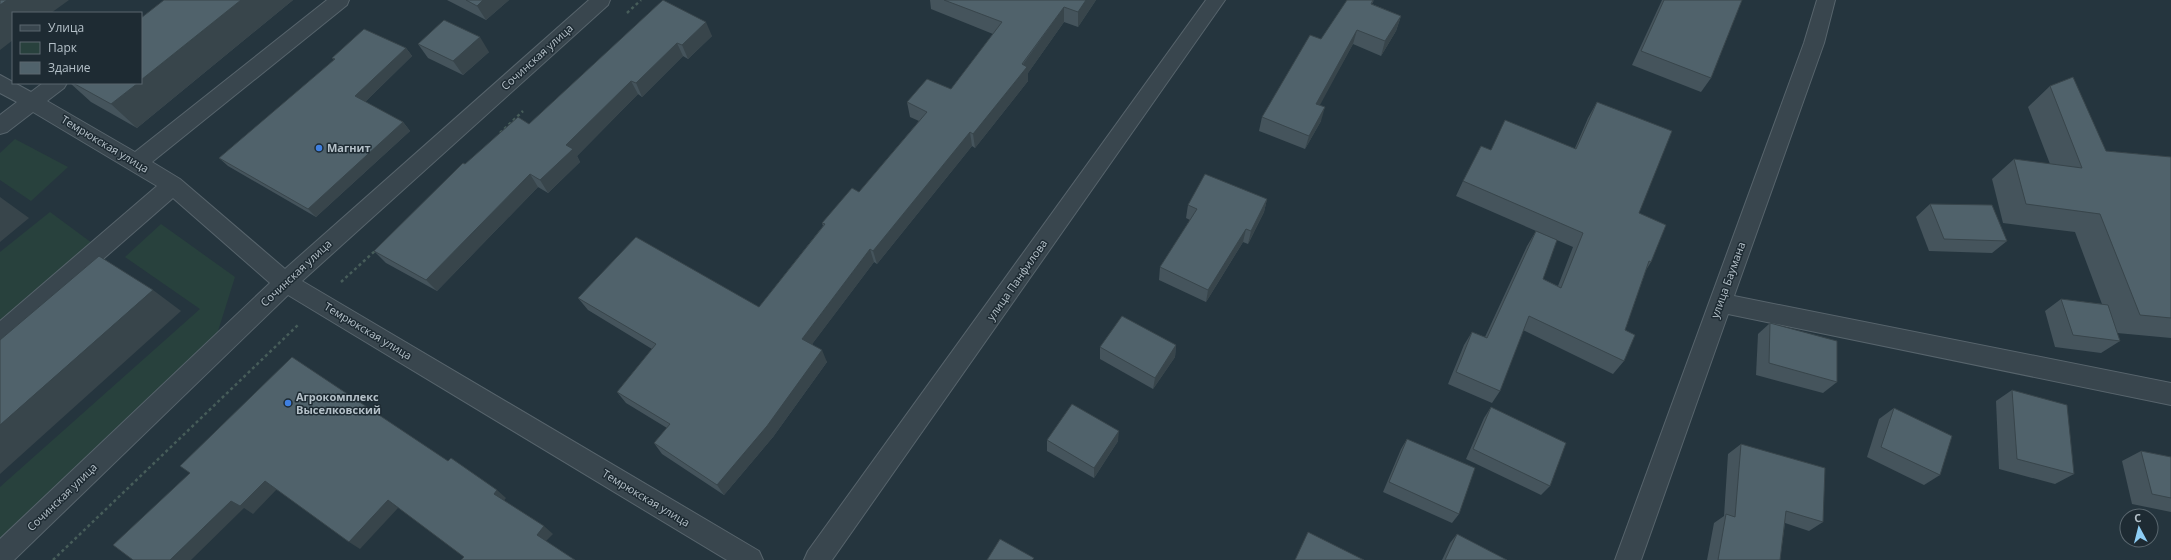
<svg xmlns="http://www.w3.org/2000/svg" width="2171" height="560" font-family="'Open Sans',sans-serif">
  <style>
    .green { fill: #28413d }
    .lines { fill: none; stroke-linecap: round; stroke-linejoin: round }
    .minor-casing { stroke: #57646c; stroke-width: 2 }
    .path { stroke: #475d5a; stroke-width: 2.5; stroke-dasharray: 3 3; stroke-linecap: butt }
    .minor { fill: #39464e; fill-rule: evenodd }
    .wall { fill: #45545c }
    .shaded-wall { fill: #38454b }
    .building { fill: #50626b; stroke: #38454b }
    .shop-dot { fill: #3f7fe0; stroke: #1e2b33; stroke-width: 1.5 }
    .labels { text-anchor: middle; stroke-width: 3; stroke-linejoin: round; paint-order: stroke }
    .street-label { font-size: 11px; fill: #b5c1c9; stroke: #1e2b33 }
    .poi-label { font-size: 11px; font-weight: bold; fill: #b5c1c9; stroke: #1e2b33; text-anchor: start }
  </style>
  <rect width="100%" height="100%" fill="#25353e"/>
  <g class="green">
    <path d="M 15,139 L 68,167 L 31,201 L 0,180 L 0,153 Z"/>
    <path d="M 50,212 L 96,246 L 0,327 L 0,252 Z"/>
    <path d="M 161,224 L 235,277 L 213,347 L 0,544 L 0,487 L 200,309 L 125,257 Z"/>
  </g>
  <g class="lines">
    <g class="minor-casing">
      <g id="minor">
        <path d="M 327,0 L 349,0 L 347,5 L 152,162 L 180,179 L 285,269 L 589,0 L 610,0 L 608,5 L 302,281 L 759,551 L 763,560 L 727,560 L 288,295 L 14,560 L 0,560 L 0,539 L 270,283 L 173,198 L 8,342 L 0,345 L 0,321 L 157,186 L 33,112 L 7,132 L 0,134 L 0,115 L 17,102 L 0,93 L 0,75 L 31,92 L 43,83 L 67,83 L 64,88 L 47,101 L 135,152 Z"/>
        <path d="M 1206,0 L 1225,0 L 832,560 L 804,560 L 808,551 Z"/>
        <path d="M 1817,0 L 1835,0 L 1824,43 L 1734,296 L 2171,383 L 2171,405 L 1728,314 L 1641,560 L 1615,560 L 1804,43 Z"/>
      </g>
    </g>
    <g class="path">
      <path d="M 627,13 L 641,0"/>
      <path d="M 500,133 L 523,111"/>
      <path d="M 341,282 L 376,250"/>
      <path d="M 53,560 L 298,325"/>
    </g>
    <use href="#minor" class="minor"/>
  </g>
  <g class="wall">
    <path d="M 164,0 L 293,0 L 137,128 L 91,102 L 70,83 L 141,83 Z"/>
    <path d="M 447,0 L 509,0 L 486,20 Z"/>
    <path d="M 663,0 L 712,36 L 688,59 L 683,56 L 642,97 L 638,94 L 577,156 L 580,162 L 548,193 L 538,187 L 437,291 L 386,263 L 374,251 L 465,164 L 529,124 Z"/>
    <path d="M 930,0 L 1096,0 L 1078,27 L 1064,22 L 1028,73 L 1028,81 L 975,148 L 972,146 L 877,264 L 874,262 L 812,344 L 827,362 L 773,437 L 724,495 L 662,454 L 654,443 L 667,428 L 626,403 L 617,392 L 652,349 L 588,310 L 578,298 L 759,307 L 823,226 L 822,223 L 859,192 L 919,121 L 910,117 L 907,102 L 951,89 L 993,34 L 931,9 Z"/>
    <path d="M 1374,0 L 1372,4 L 1401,16 L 1396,31 L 1381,56 L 1353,44 L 1319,105 L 1321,121 L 1305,149 L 1259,131 L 1262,117 L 1321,39 Z"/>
    <path d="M 1662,0 L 1742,0 L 1711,78 L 1701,92 L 1632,65 Z"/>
    <path d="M 418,44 L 489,52 L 463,75 L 428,58 Z"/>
    <path d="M 406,48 L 412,56 L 365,102 L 403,122 L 410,131 L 316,217 L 228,166 L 219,158 L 334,60 L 332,58 Z"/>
    <path d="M 2050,86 L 2106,151 L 2171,157 L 2171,338 L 2117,333 L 2120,341 L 2101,353 L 2055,347 L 2045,311 L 2061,299 L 2102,304 L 2075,232 L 2003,223 L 1992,179 L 2014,159 L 2050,164 L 2028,107 Z"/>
    <path d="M 1597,102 L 1639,213 L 1651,262 L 1646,270 L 1625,330 L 1624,361 L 1613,374 L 1523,330 L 1500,391 L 1492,403 L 1448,384 L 1464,345 L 1472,332 L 1485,337 L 1527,246 L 1536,231 L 1543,279 L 1558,286 L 1573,247 L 1456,196 L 1463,181 L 1575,148 L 1588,118 Z"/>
    <path d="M 1267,199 L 1264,212 L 1248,244 L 1243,242 L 1206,302 L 1159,280 L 1160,267 L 1190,220 L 1186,218 L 1188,205 Z"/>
    <path d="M 1930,204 L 2007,241 L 1992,253 L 1929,251 L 1916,217 Z"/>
    <path d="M 1770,323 L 1837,382 L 1823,393 L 1756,375 L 1758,334 Z"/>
    <path d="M 1176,345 L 1175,357 L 1153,389 L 1100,359 L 1100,347 Z"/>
    <path d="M 2012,390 L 2074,474 L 2055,484 L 1999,469 L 1996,401 Z"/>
    <path d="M 1491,407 L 1550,486 L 1541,495 L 1466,459 L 1484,418 Z"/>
    <path d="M 1894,408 L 1940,475 L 1924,485 L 1867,457 L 1879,419 Z"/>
    <path d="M 1407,439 L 1459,514 L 1452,523 L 1383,492 L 1401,449 Z"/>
    <path d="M 1047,440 L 1118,441 L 1094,478 L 1047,451 Z"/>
    <path d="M 1741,444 L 1823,522 L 1809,531 L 1785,523 L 1780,560 L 1707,560 L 1714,523 L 1724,516 L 1728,454 Z"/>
    <path d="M 2141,451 L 2171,457 L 2171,512 L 2132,504 L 2122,461 Z"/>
    <path d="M 1457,534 L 1507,560 L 1442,560 L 1450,543 Z"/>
  </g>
  <g class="shaded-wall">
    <path d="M 7,0 L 69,0 L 51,13 L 13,13 L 13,40 L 0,50 L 0,5 Z"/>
    <path d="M 241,0 L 293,0 L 137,128 L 111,104 L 138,83 L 141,83 L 141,80 Z"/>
    <path d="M 483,0 L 509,0 L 486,20 L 477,6 Z"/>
    <path d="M 1086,0 L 1096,0 L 1078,27 L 1078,12 Z"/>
    <path d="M 1064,7 L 1064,22 L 1028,73 L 1028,81 L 975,148 L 973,134 Z"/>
    <path d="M 1401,16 L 1396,31 L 1381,56 L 1385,41 Z"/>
    <path d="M 706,22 L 712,36 L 688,59 L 682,45 Z"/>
    <path d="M 1357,30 L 1353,44 L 1313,118 L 1316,104 Z"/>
    <path d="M 480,37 L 489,52 L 463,75 L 453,61 Z"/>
    <path d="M 677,43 L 683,56 L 642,97 L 636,83 Z"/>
    <path d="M 406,48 L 412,56 L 362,105 L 355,96 Z"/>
    <path d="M 631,81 L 638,94 L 577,156 L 580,162 L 548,193 L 540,180 L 566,145 Z"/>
    <path d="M 1325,107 L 1321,121 L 1305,149 L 1309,136 Z"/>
    <path d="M 403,122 L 410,131 L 316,217 L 308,209 Z"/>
    <path d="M 970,132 L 972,146 L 877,264 L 873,251 Z"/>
    <path d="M 530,174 L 538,187 L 437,291 L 426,280 Z"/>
    <path d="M 0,197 L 29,218 L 0,242 Z"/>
    <path d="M 1267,199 L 1264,212 L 1248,244 L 1251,231 Z"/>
    <path d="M 1246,229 L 1243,242 L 1206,302 L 1208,290 Z"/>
    <path d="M 870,249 L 874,262 L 807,351 L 802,339 Z"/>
    <path d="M 153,290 L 181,311 L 0,474 L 0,425 Z"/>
    <path d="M 1176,345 L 1175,357 L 1153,389 L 1155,378 Z"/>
    <path d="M 822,350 L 827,362 L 773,437 L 724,495 L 717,485 Z"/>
    <path d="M 1119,431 L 1118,441 L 1094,478 L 1094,468 Z"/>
    <path d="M 265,481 L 277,489 L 253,514 L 244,508 L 191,560 L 170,560 L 231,501 Z"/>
    <path d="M 497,490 L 506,498 L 503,502 L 494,494 Z"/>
    <path d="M 388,500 L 398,508 L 360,549 L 349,542 Z"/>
    <path d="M 544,526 L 553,534 L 545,542 L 537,535 Z"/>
  </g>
  <g class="building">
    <path d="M 0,0 L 7,0 L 0,5 Z"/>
    <path d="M 164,0 L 241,0 L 141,80 L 141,18 Z"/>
    <path d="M 466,0 L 483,0 L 477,6 Z"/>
    <path d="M 663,0 L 706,22 L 682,45 L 677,43 L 636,83 L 631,81 L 566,145 L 573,149 L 540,180 L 530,174 L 426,280 L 374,251 L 463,163 L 465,164 L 518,117 L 529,124 Z"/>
    <path d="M 944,0 L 1086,0 L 1078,12 L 1064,7 L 1022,64 L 1027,67 L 973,134 L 970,132 L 873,251 L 870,249 L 802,339 L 822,350 L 767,426 L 717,485 L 654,443 L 670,424 L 617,392 L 656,344 L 578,298 L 636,237 L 759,307 L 825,224 L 822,223 L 852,188 L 859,192 L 927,112 L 907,102 L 927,79 L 951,89 L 1002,22 Z"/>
    <path d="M 1347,0 L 1373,0 L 1371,4 L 1401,16 L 1385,41 L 1357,30 L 1316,104 L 1325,107 L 1309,136 L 1262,117 L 1310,35 L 1321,39 Z"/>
    <path d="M 1664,0 L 1742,0 L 1711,78 L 1641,51 Z"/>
    <path d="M 444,20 L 480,37 L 453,61 L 418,44 Z"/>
    <path d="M 364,29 L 406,48 L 355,96 L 403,122 L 308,209 L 219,158 L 335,59 L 332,58 Z"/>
    <path d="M 2073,77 L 2106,151 L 2171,157 L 2171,318 L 2140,315 L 2100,214 L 2026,204 L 2014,159 L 2082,168 L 2050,86 Z"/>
    <path d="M 73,83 L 138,83 L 111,104 Z"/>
    <path d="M 1597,102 L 1672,131 L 1639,213 L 1666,225 L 1651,262 L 1649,261 L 1625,330 L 1635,335 L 1624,361 L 1529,316 L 1500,391 L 1456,372 L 1472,332 L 1487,338 L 1536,231 L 1557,240 L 1543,279 L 1561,288 L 1583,233 L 1463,181 L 1481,146 L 1491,150 L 1505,120 L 1576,149 Z"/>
    <path d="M 1205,174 L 1267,199 L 1251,231 L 1246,229 L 1208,290 L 1160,267 L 1197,209 L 1188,205 Z"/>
    <path d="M 1930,204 L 1992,205 L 2007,241 L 1944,239 Z"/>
    <path d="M 99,256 L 153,290 L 0,425 L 0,340 Z"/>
    <path d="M 2061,299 L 2108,305 L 2120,341 L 2073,335 Z"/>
    <path d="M 1122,316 L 1176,345 L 1155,378 L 1100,347 Z"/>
    <path d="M 1770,323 L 1837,341 L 1837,382 L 1769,363 Z"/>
    <path d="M 292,357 L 448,461 L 451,458 L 497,490 L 494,494 L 544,526 L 537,535 L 575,560 L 461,560 L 464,557 L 388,500 L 349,542 L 265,481 L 240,506 L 231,501 L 170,560 L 133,560 L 113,545 L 190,473 L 180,466 Z"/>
    <path d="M 2012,390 L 2067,405 L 2074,474 L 2017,459 Z"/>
    <path d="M 1072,404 L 1119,431 L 1094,468 L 1047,440 Z"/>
    <path d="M 1491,407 L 1566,443 L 1550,486 L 1473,449 Z"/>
    <path d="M 1894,408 L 1952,436 L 1940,475 L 1881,447 Z"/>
    <path d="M 1407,439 L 1475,468 L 1459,514 L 1389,482 Z"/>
    <path d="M 1741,444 L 1825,468 L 1823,522 L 1786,511 L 1780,560 L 1718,560 L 1726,514 L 1735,517 Z"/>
    <path d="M 2141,451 L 2171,457 L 2171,498 L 2152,494 Z"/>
    <path d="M 1308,532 L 1364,560 L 1295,560 Z"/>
    <path d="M 1457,534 L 1507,560 L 1445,560 Z"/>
    <path d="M 1000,539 L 1034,558 L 1032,560 L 987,560 Z"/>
  </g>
  <g class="shop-dot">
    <circle cx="319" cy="148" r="4"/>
    <circle cx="288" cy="403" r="4"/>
  </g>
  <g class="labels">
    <g class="street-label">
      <text transform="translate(537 57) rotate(-42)" y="4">Сочинская улица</text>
      <text transform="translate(105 144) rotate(31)" y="4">Темрюкская улица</text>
      <text transform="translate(296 273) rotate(-43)" y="4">Сочинская улица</text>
      <text transform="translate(1017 280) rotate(-55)" y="4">улица Панфилова</text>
      <text transform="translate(1728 280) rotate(-70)" y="4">улица Баумана</text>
      <text transform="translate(368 331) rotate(31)" y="4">Темрюкская улица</text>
      <text transform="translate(62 497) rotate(-44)" y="4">Сочинская улица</text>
      <text transform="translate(646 498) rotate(31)" y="4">Темрюкская улица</text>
    </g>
    <g class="poi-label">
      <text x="327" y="152">Магнит</text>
      <text x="296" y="401">Агрокомплекс<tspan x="296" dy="13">Выселковский</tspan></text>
    </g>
  </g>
  <rect x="12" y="12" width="130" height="72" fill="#1e2b33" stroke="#5a676f"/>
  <rect x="20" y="25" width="20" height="6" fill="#39464e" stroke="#5a676f"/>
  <text x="48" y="32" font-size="12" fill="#b5c1c9">Улица</text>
  <rect x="20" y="42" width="20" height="12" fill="#28413d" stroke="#5a676f"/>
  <text x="48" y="52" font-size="12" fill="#b5c1c9">Парк</text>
  <rect x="20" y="62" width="20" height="12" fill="#50626b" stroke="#5a676f"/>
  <text x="48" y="72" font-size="12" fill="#b5c1c9">Здание</text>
  <g transform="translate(2139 528) rotate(353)"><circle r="19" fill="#1e2b33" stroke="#5a676f"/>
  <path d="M0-3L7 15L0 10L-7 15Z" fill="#8ecef5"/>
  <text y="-6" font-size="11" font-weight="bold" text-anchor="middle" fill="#b5c1c9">С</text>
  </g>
</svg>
